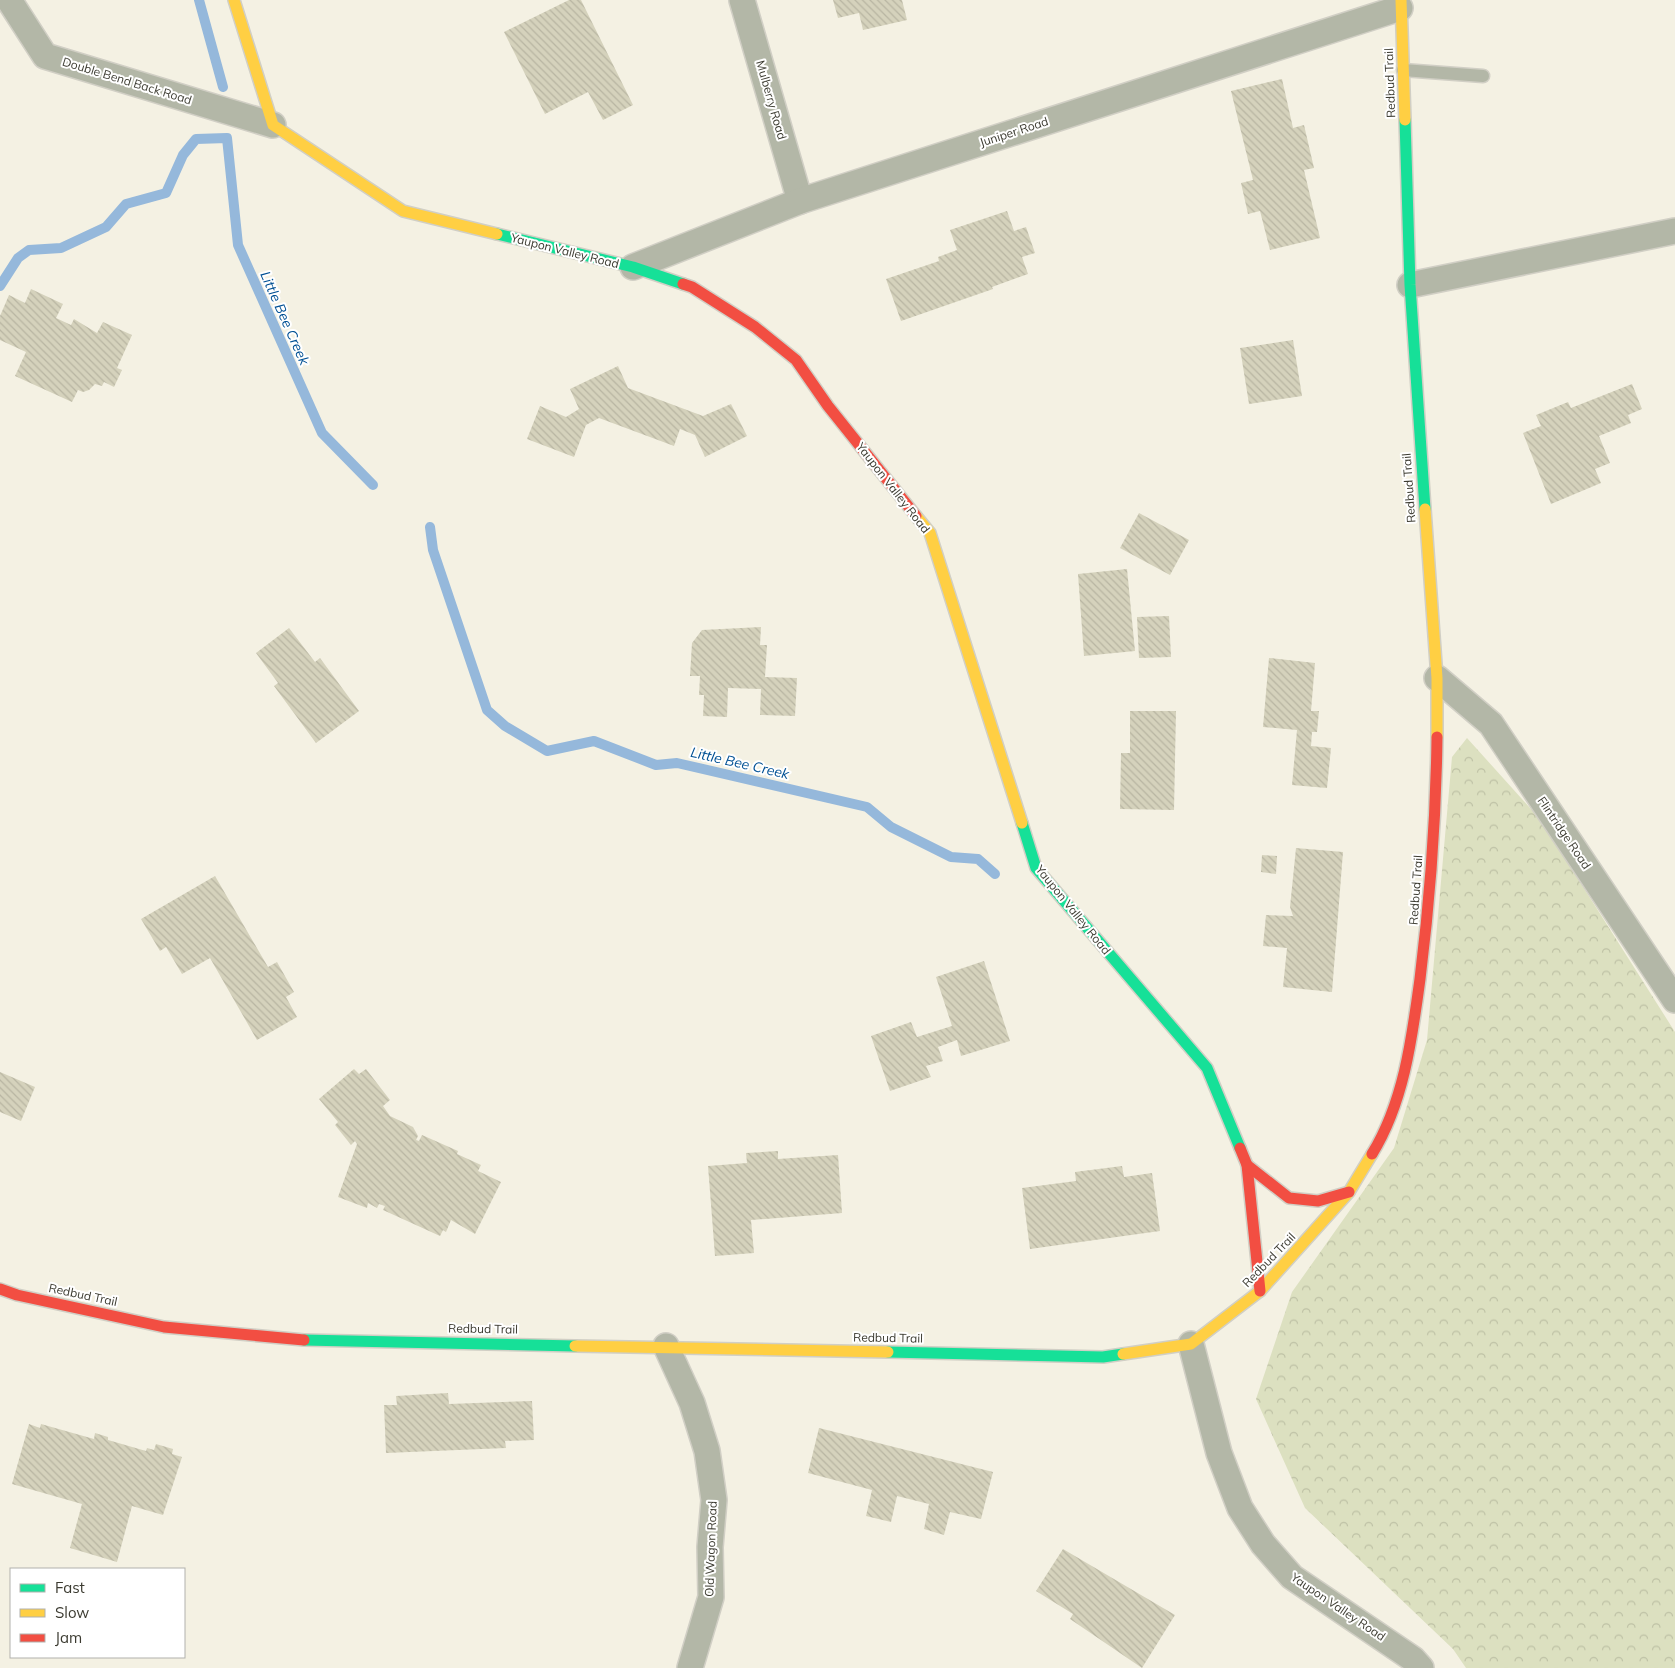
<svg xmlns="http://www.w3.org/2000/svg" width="1675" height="1668" font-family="Mulish,sans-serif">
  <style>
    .forest { fill: url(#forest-crowns) }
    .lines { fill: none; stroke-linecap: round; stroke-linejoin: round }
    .stream { stroke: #95b8db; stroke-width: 10 }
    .building { fill: url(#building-back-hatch) }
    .lane-casing { stroke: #d1cfc5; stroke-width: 15 }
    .street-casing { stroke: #d1cfc5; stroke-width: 28 }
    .fast-casing { stroke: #d1cfc5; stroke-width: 14 }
    .slow-casing { stroke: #d1cfc5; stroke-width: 14 }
    .jam-casing { stroke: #d1cfc5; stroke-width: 14 }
    .lane { stroke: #b3b7a7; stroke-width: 12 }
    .street { stroke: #b3b7a7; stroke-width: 25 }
    .fast { stroke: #16e098; stroke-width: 11 }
    .slow { stroke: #ffcf43; stroke-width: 11 }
    .jam { stroke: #f24e42; stroke-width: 11 }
    .labels { text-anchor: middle; stroke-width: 4; stroke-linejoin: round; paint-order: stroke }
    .street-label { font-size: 12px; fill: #3c3b31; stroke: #fff }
    .water-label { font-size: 14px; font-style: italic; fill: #005094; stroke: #fff }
  </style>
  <defs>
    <pattern id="forest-crowns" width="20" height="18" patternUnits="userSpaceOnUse" patternTransform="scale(1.25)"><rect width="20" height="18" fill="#dce0c0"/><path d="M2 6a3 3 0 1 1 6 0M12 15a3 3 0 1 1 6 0" fill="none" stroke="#bec1a5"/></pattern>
    <pattern id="building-back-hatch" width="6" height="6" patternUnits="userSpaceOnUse" patternTransform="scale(1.25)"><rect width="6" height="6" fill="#d5d2bc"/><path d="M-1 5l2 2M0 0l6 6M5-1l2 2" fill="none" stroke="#b8b5a2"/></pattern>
  </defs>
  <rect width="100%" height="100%" fill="#f4f1e3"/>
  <path class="forest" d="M 1467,738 L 1540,819 L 1675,1032 L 1675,1668 L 1466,1668 L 1453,1649 L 1305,1508 L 1256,1399 L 1292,1292 L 1394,1148 L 1427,1040 L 1452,757 Z"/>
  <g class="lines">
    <g class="stream">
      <path d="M 199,0 L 223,87"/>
      <path d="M 0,286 L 18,258 L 29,250 L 61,248 L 106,227 L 126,204 L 166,193 L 183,155 L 196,139 L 227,138 L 238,245 L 322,433 L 373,485"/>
      <path d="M 430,527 L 433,550 L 487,710 L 505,726 L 547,751 L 594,741 L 656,765 L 677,763 L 867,807 L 891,827 L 951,857 L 978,859 L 995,874"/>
    </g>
  </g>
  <g class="building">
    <path d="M 569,0 L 581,0 L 633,105 L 603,120 L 588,92 L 545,114 L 504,32 Z"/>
    <path d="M 833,0 L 902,0 L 907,20 L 863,30 L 859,13 L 838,18 Z"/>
    <path d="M 1282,79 L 1293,128 L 1304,125 L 1314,168 L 1304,170 L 1320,238 L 1270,250 L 1260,211 L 1248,214 L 1241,183 L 1253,180 L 1231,91 Z"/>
    <path d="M 1007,211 L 1014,231 L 1026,227 L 1035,253 L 1022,257 L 1028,274 L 992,287 L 993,289 L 901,321 L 886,279 L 939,261 L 938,257 L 957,250 L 950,230 Z"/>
    <path d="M 31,289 L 63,304 L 56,318 L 71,325 L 74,319 L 97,333 L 103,322 L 132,335 L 117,368 L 122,370 L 114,387 L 104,382 L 102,386 L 95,384 L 89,390 L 83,392 L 78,390 L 72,402 L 15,376 L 26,352 L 0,340 L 0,316 L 9,295 L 25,303 Z"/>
    <path d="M 1293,340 L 1302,396 L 1249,404 L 1240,348 Z"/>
    <path d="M 618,366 L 628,388 L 703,416 L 731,404 L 747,436 L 705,457 L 695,435 L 680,429 L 674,446 L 599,418 L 586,425 L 574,457 L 527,439 L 540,406 L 566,417 L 579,409 L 570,389 Z"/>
    <path d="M 1632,384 L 1642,409 L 1628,415 L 1631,423 L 1599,436 L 1610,463 L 1595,469 L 1601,483 L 1551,504 L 1523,433 L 1541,426 L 1536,415 L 1568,402 L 1571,408 Z"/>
    <path d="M 1139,513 L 1189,540 L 1170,575 L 1120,548 Z"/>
    <path d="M 1127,569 L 1135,651 L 1084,656 L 1078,574 Z"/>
    <path d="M 1169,616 L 1171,657 L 1139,658 L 1137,617 Z"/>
    <path d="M 761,627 L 760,645 L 767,645 L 765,677 L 797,678 L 795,716 L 760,715 L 761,689 L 728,688 L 727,717 L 703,716 L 704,695 L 699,695 L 700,676 L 690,676 L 692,643 L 702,630 Z"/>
    <path d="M 289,628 L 315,662 L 320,658 L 359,711 L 316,743 L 274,686 L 278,683 L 256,653 Z"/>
    <path d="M 1269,658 L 1315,663 L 1311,711 L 1319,711 L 1317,732 L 1312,732 L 1311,746 L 1331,748 L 1327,788 L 1292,785 L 1297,730 L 1263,727 Z"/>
    <path d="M 1130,711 L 1176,711 L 1174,810 L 1120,809 L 1121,753 L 1130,753 Z"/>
    <path d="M 1296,848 L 1343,852 L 1332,992 L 1283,987 L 1287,948 L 1263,946 L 1266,915 L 1293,916 L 1290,907 Z"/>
    <path d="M 1262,855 L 1277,856 L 1276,874 L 1261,872 Z"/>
    <path d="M 215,876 L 268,967 L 277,962 L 294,992 L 286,997 L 297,1017 L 257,1040 L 210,958 L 182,974 L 166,947 L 160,951 L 141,919 Z"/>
    <path d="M 984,961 L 1010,1041 L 961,1056 L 957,1040 L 938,1047 L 943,1061 L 926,1066 L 931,1077 L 890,1091 L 871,1036 L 911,1022 L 917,1037 L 952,1026 L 936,977 Z"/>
    <path d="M 354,1069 L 359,1074 L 366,1069 L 390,1100 L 383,1106 L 390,1116 L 413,1127 L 418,1136 L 416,1140 L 419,1141 L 422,1135 L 458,1151 L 457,1154 L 481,1165 L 478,1171 L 501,1182 L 475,1234 L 451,1220 L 446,1232 L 443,1230 L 440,1236 L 383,1210 L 385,1206 L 379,1204 L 377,1208 L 368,1203 L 367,1208 L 338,1197 L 357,1144 L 355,1141 L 351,1145 L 335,1125 L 338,1122 L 319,1099 Z"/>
    <path d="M 0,1072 L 35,1087 L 21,1121 L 0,1112 Z"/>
    <path d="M 778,1151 L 778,1159 L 838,1155 L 842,1213 L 751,1220 L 754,1253 L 715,1256 L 708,1166 L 747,1163 L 746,1153 Z"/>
    <path d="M 1122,1166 L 1124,1177 L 1152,1173 L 1160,1231 L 1030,1249 L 1022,1188 L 1076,1181 L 1075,1172 Z"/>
    <path d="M 448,1393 L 449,1404 L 532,1401 L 534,1440 L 505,1441 L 506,1448 L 386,1453 L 384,1405 L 397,1405 L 396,1396 Z"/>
    <path d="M 29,1424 L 40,1428 L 41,1424 L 94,1439 L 95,1433 L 108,1437 L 108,1440 L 146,1451 L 147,1448 L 154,1450 L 156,1444 L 173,1449 L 172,1454 L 182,1457 L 163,1515 L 132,1506 L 117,1562 L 70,1548 L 82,1504 L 12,1484 Z"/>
    <path d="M 819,1428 L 993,1472 L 981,1519 L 950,1512 L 944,1535 L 924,1529 L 929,1504 L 897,1496 L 891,1522 L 866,1516 L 872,1490 L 808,1473 Z"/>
    <path d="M 1063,1549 L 1175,1615 L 1142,1668 L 1070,1619 L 1073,1614 L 1036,1591 Z"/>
  </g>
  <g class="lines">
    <g class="lane-casing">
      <path id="lane" d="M 1403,70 L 1483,76"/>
    </g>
    <g class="street-casing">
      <g id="street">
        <path d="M 9,0 L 45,56 L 273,125"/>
        <path d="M 742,0 L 800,201"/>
        <path d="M 633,267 L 800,201 L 1400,8"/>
        <path d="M 1410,285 L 1675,231"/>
        <path d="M 1437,678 L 1491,724 L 1675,1000"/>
        <path d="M 1191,1344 L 1219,1453 L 1240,1508 L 1263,1544 L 1292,1577 L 1413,1659 L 1421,1668"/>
        <path d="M 666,1346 L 692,1403 L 707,1451 L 714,1500 L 710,1547 L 711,1597 L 690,1668"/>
      </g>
    </g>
    <g class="fast-casing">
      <g id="fast">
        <path d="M 1405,120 L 1410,285 L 1425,509"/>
        <path d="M 497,234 L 633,267 L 683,284"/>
        <path d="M 1022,823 L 1036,868 L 1207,1068 L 1240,1148"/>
        <path d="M 304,1340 L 575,1346"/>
        <path d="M 888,1352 L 1103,1357 L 1123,1354"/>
      </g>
    </g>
    <g class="slow-casing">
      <g id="slow">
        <path d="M 234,0 L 273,125 L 403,211 L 497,234"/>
        <path d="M 1401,0 L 1405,120"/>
        <path d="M 1425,509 L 1437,678 L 1437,737"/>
        <path d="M 916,516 L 930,533 L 1022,823"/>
        <path d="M 575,1346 L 888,1352"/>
        <path d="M 1123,1354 L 1191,1344 L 1260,1291 L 1349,1192 L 1372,1154"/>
      </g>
    </g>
    <g class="jam-casing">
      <g id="jam">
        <path d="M 683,284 L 692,287 L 755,327 L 796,360 L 828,406 L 916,516"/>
        <path d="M 1240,1148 L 1247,1165 L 1260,1291"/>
        <path d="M 1372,1154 C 1404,1102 1412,1038 1420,979 C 1430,899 1436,818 1437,737"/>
        <path d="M 1247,1165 L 1289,1198 L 1318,1201 L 1349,1192"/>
        <path d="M 0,1289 L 17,1295 L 164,1327 L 304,1340"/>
      </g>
    </g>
    <use href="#lane" class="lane"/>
    <use href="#street" class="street"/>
    <use href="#fast" class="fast"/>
    <use href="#slow" class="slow"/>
    <use href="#jam" class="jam"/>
  </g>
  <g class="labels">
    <g class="street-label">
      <text transform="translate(127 81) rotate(17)" y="4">Double Bend Back Road</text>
      <text transform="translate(1390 83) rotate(-92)" y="4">Redbud Trail</text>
      <text transform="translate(771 100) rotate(74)" y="4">Mulberry Road</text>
      <text transform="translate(1014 132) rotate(-18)" y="4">Juniper Road</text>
      <text transform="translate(565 251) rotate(14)" y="4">Yaupon Valley Road</text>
      <text transform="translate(893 488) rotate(52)" y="4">Yaupon Valley Road</text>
      <text transform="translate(1409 488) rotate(-94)" y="4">Redbud Trail</text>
      <text transform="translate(1564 833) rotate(56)" y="4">Flintridge Road</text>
      <text transform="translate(1416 890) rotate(-86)" y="4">Redbud Trail</text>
      <text transform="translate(1073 910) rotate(51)" y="4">Yaupon Valley Road</text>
      <text transform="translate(1269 1260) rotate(-46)" y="4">Redbud Trail</text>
      <text transform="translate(83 1295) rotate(12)" y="4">Redbud Trail</text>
      <text transform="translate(483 1329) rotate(1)" y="4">Redbud Trail</text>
      <text transform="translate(888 1338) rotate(1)" y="4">Redbud Trail</text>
      <text transform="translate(711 1549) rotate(-88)" y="4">Old Wagon Road</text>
      <text transform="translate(1338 1607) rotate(34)" y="4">Yaupon Valley Road</text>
    </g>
    <g class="water-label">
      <text transform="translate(285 318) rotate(66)" y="5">Little Bee Creek</text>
      <text transform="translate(740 763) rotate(13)" y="5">Little Bee Creek</text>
    </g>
  </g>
  <rect x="10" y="1568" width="175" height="90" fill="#ffffff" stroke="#b1b1ad"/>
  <rect x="20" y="1584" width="25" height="8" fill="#16e098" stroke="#b1b1ad"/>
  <text x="55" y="1593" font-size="15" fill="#3c3b31">Fast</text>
  <rect x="20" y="1609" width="25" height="8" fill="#ffcf43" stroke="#b1b1ad"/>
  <text x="55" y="1618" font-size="15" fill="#3c3b31">Slow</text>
  <rect x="20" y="1634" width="25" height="8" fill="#f24e42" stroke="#b1b1ad"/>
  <text x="55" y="1643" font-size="15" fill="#3c3b31">Jam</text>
</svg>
